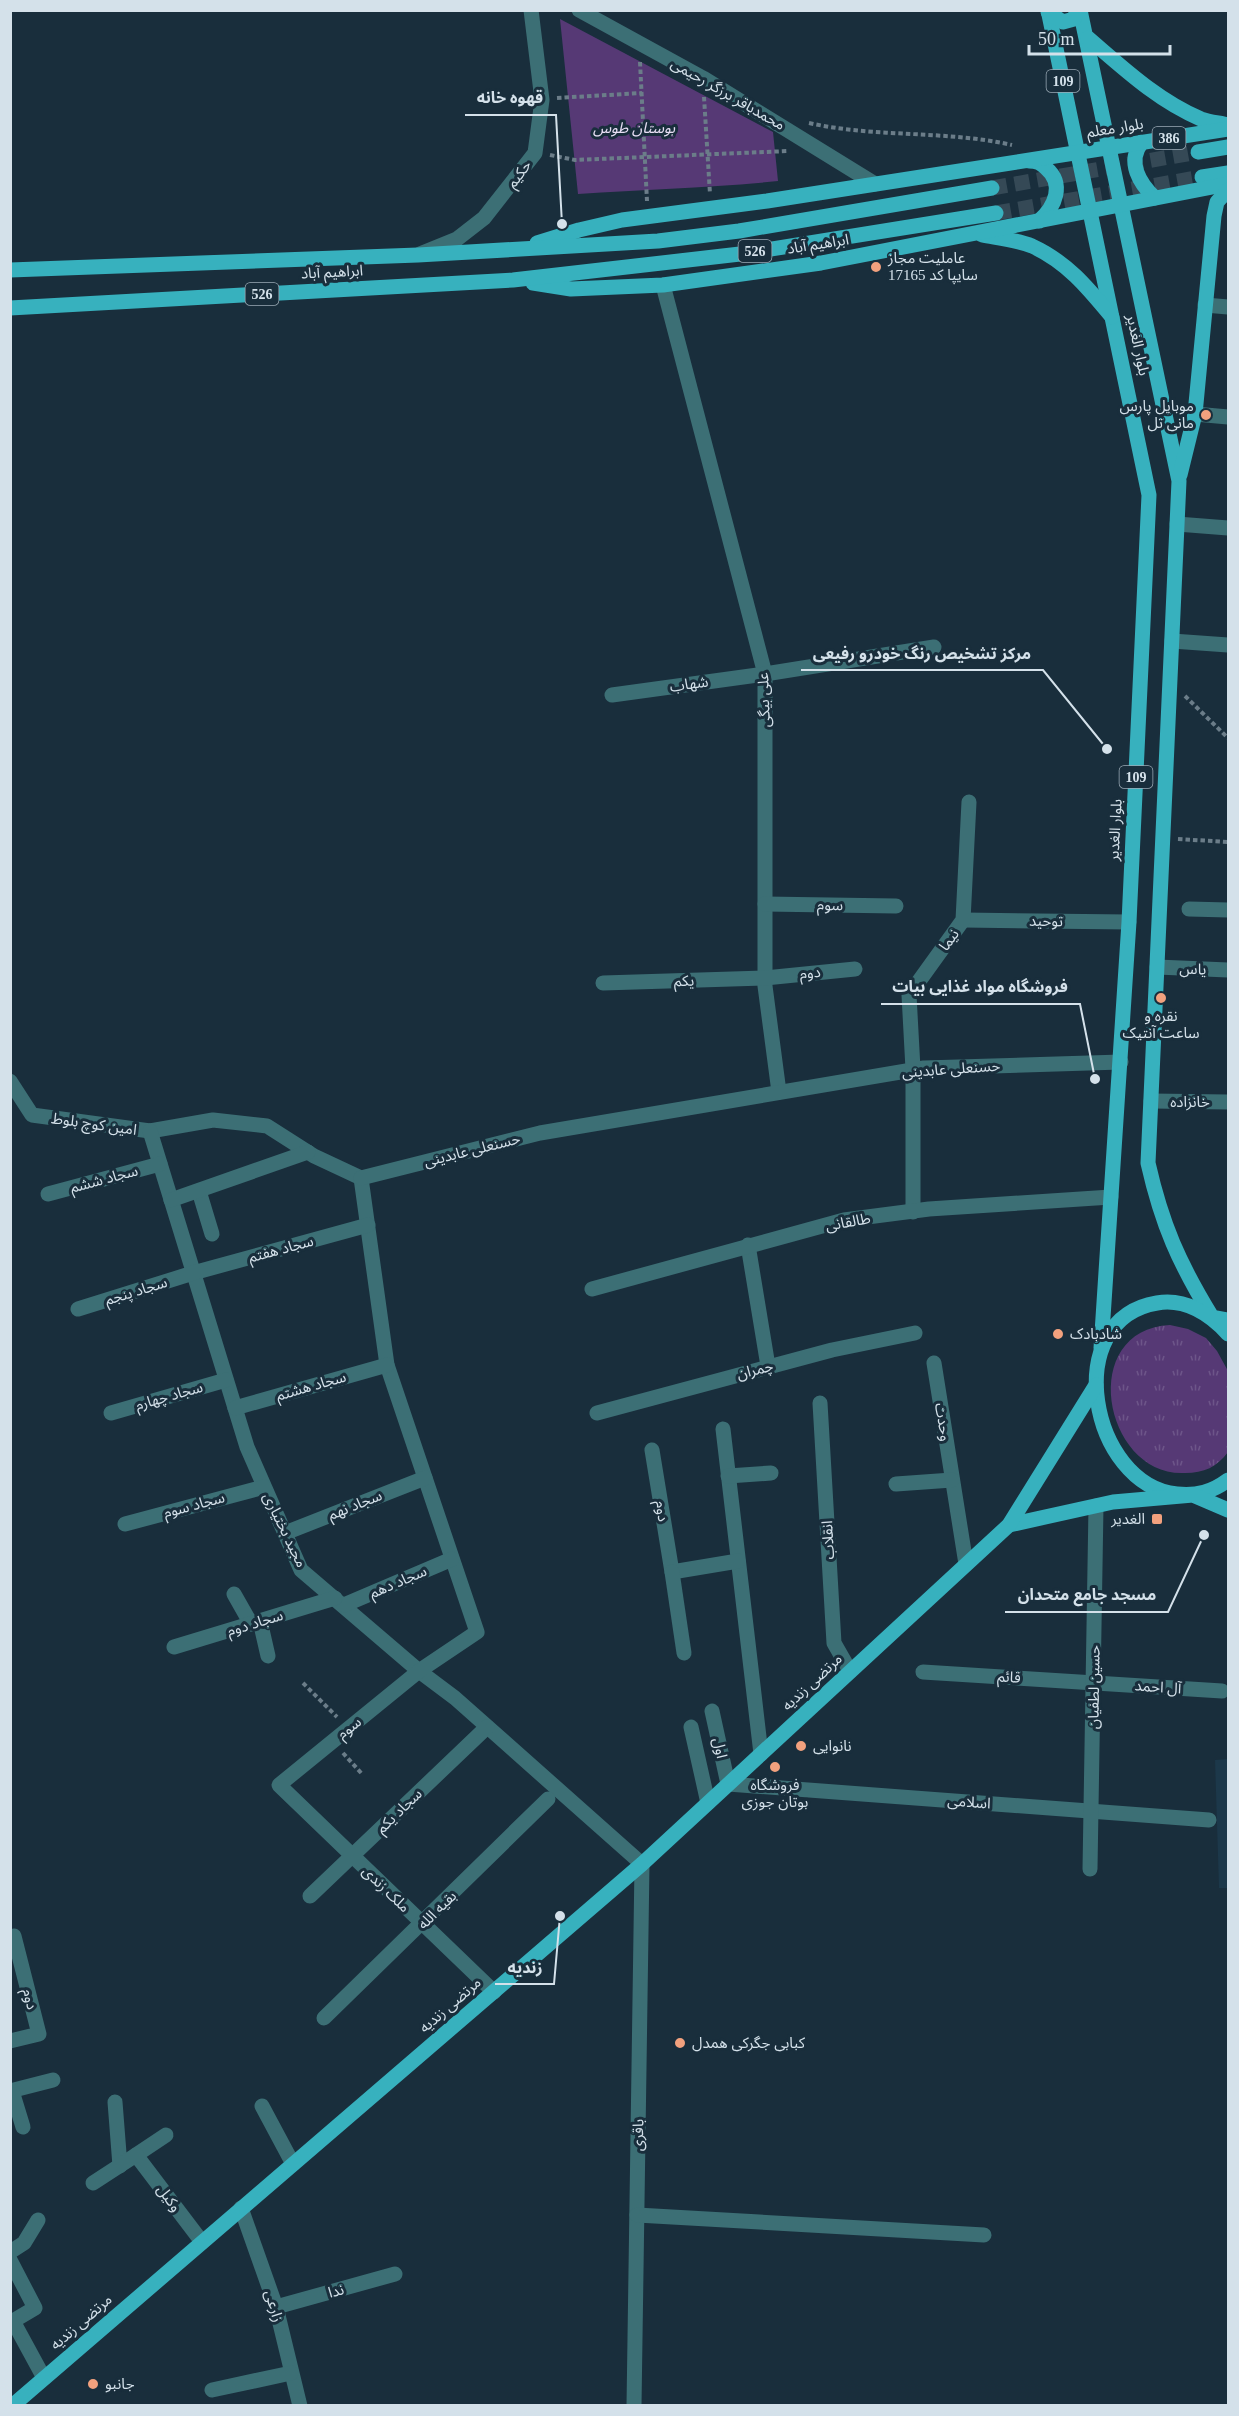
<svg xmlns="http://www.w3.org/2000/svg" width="1239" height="2416" font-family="'Times New Roman','Noto Sans Arabic',serif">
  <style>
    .built { fill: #1c384a }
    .grass { fill: url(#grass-tufts) }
    .park { fill: #563975 }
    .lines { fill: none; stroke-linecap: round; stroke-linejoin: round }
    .major-tunnel { stroke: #354956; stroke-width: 15; stroke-dasharray: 15 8; stroke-linecap: butt }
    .path { stroke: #6b7d89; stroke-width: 4; stroke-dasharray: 4.5 3; stroke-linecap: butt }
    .minor { stroke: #3c6f75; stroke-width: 15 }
    .major { stroke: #37b1be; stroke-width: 15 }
    .poi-dot { fill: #f2a17e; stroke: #192e3c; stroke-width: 2 }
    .labels { text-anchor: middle; stroke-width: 6; stroke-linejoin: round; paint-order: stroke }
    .shield { fill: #192e3c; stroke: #9cabb6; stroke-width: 1.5 }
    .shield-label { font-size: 14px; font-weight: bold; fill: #d4e1ea }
    .street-label { font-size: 15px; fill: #d4e1ea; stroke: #192e3c }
    .park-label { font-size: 15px; font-style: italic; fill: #e8dff5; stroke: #192e3c }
    .poi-label { font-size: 15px; fill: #d4e1ea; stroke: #192e3c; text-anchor: start }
    .leader { fill: none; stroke: #d4e1ea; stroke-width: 2 }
    .callout-dot { fill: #d4e1ea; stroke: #192e3c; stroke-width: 2 }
    .callout-label { font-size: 16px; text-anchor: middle; font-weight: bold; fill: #d4e1ea; stroke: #192e3c; stroke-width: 6; stroke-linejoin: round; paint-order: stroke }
  </style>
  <defs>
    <pattern id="grass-tufts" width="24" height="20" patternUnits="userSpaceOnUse" patternTransform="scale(1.5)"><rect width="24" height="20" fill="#563975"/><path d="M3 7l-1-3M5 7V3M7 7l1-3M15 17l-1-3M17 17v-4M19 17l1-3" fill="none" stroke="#6d5589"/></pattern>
  </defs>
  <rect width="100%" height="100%" fill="#192e3c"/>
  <path class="built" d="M 1228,1759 L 1228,1888 L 1219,1888 L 1215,1760 Z"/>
  <path class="grass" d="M 1170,1325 L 1188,1329 L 1206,1338 L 1217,1351 L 1228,1371 L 1228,1452 C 1217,1467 1204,1473 1185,1473 C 1104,1477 1076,1330 1170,1325 Z"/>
  <path class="park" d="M 560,19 L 773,132 L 778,181 C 711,188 645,189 578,194 Z"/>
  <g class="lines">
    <g class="major-tunnel">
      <path d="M 992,188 L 1198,152"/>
      <path d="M 996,213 L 1202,177"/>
    </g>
    <g class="path">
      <path d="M 640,62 L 647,201"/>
      <path d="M 704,97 L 710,194"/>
      <path d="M 557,98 L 642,93"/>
      <path d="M 809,123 C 876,138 946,130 1012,145"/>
      <path d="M 550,155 L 575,160 L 788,151"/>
      <path d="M 1185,696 L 1228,738"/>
      <path d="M 1178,839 L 1228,842"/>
      <path d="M 303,1683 L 337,1717"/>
      <path d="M 343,1753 L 362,1774"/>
    </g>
    <g class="minor">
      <path d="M 579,10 L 703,78 L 875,184"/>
      <path d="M 420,254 L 457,239 L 484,218 L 535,153 L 542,100 L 531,10"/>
      <path d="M 663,285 L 765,674 L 765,986 L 779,1092"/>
      <path d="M 1205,305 L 1228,307"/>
      <path d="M 1195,414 L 1228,417"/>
      <path d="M 1177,524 L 1228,528"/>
      <path d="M 1172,641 L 1228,645"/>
      <path d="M 612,695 L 765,674 L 934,647"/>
      <path d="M 765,904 L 896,906"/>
      <path d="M 1189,909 L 1228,910"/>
      <path d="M 963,920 L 1129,922"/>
      <path d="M 1157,967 L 1228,970"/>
      <path d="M 603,983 L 765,978 L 855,969"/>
      <path d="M 10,1081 L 32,1115 L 150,1131 L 213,1120 L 267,1126 L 314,1156 L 361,1178"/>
      <path d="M 1151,1101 L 1228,1102"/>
      <path d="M 150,1131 L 247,1447 L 301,1570 L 419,1671 L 455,1698 L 642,1864 L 634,2406"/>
      <path d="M 361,1178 L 387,1365 L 477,1632 L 419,1671 L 279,1785 L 494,1992"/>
      <path d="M 361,1178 L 540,1133 L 924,1068 L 1121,1062"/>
      <path d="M 199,1191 L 212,1234"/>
      <path d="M 48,1194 L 160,1164"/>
      <path d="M 171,1200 L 308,1152"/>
      <path d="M 913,1212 L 913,1069 L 909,995 L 963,920 L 969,802"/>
      <path d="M 748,1245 L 768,1366"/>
      <path d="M 592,1289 L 844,1220 L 929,1209 L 1111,1197"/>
      <path d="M 78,1309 L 193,1273 L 368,1225"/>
      <path d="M 934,1363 L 966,1564"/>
      <path d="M 820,1403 L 834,1643 L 850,1671"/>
      <path d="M 235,1408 L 387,1365"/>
      <path d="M 111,1413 L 226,1380"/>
      <path d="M 597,1413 L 832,1350 L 915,1333"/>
      <path d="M 723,1429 L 761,1754"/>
      <path d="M 652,1450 L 672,1572 L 738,1561"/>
      <path d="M 728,1476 L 771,1473"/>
      <path d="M 896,1484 L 952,1480"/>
      <path d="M 125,1524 L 264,1487"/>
      <path d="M 285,1533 L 425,1478"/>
      <path d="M 672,1572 L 684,1653"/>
      <path d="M 234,1594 L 251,1624"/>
      <path d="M 344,1605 L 452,1559"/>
      <path d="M 260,1621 L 268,1656"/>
      <path d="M 174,1647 L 335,1598"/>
      <path d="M 923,1672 L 1222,1691"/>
      <path d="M 712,1711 L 728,1784 L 1209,1820"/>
      <path d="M 691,1727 L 708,1803"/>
      <path d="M 1090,1869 L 1096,1506"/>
      <path d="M 310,1896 L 487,1727"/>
      <path d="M 324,2018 L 548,1799"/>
      <path d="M 10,2041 L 39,2034 L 14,1936"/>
      <path d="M 10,2091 L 53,2080"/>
      <path d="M 12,2091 L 23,2127"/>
      <path d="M 115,2102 L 120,2166"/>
      <path d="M 262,2106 L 293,2164"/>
      <path d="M 136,2155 L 166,2135"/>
      <path d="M 93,2183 L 136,2155 L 202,2242"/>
      <path d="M 241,2208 L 276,2307 L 300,2406"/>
      <path d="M 637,2215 L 984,2235"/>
      <path d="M 10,2252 L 24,2243 L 38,2220"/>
      <path d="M 10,2260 L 35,2308 L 13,2321 L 44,2378"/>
      <path d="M 276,2307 L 395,2274"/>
      <path d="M 212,2390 L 291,2373"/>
    </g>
    <g class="major">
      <path d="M 1048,10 L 1149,495 L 1129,922 L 1101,1348"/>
      <path d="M 1080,10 L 1179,481 L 1148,1163 C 1162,1225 1179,1263 1212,1317 L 1228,1320"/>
      <path d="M 1048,12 L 1063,22 L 1074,19 L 1077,10"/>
      <path d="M 1088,38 C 1123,68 1158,101 1201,119 C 1209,122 1220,123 1228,125"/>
      <path d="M 1142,142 C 1126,162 1140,184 1155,198"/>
      <path d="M 1198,152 L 1228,147"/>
      <path d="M 1029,161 C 1037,161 1041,163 1046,168 C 1065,184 1055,207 1039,221"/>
      <path d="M 1202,177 L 1228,173"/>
      <path d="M 982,235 C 998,238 1017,240 1032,246 C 1067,262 1088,288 1112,317"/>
      <path d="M 537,243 L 579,230 L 622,220 L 767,201 L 1228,129"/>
      <path d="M 10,270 L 418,255 L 658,241 L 739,231 L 992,188"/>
      <path d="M 533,283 L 571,289 L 663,285 L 821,263 L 1228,184"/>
      <path d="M 10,308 L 513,280 L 740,254 L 996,213"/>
      <path d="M 1180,475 L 1195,414 L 1214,216 L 1217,202 L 1228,190"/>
      <path d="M 1228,1334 C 1210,1314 1185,1298 1157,1303 C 1059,1319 1090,1485 1177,1494 C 1197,1496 1212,1492 1228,1480"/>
      <path d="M 1009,1525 L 1113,1502 L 1193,1495 L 1228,1510"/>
      <path d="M 12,2406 L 642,1864 L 1009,1525 L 1096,1385"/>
    </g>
  </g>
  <g class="poi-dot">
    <circle cx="876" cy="267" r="6"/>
    <circle cx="1206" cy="415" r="6"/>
    <circle cx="1161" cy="998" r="6"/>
    <circle cx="1058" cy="1334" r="6"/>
    <rect x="1151" y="1513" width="12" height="12" rx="3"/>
    <circle cx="801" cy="1746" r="6"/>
    <circle cx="775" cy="1767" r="6"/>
    <circle cx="680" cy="2043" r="6"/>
    <circle cx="93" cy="2384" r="6"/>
  </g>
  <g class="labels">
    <g class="shield">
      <rect x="1046.5" y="70" width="33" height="22" rx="4.5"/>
      <rect x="1152.5" y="127" width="33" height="22" rx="4.5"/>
      <rect x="738.5" y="240" width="33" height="22" rx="4.5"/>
      <rect x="245.5" y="283" width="33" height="22" rx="4.5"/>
      <rect x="1119.5" y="766" width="33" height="22" rx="4.5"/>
    </g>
    <g class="shield-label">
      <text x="1063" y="86">109</text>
      <text x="1169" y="143">386</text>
      <text x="755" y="256">526</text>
      <text x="262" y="299">526</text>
      <text x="1136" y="782">109</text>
    </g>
    <g class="street-label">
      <text transform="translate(728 94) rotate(30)" y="5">محمدباقر برزگر رحیمی</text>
      <text transform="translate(1115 128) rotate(-9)" y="5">بلوار معلم</text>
      <text transform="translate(519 174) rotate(-53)" y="5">حکیم</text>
      <text transform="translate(818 244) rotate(-9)" y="5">ابراهیم آباد</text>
      <text transform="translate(332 272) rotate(-3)" y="5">ابراهیم آباد</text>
      <text transform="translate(1138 345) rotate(78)" y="5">بلوار الغدیر</text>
      <text transform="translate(689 684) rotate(-8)" y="5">شهاب</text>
      <text transform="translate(764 700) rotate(-92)" y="5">علی بیگی</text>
      <text transform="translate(1115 830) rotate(-87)" y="5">بلوار الغدیر</text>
      <text transform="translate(830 905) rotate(1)" y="5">سوم</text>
      <text transform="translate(1046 921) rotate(1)" y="5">توحید</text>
      <text transform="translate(949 940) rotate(-54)" y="5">نیما</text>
      <text transform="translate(1193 969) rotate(2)" y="5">یاس</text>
      <text transform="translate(810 973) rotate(-6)" y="5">دوم</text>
      <text transform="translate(684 981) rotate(-2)" y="5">یکم</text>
      <text transform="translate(951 1069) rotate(-4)" y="5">حسنعلی عابدینی</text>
      <text x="1190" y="1107">خانزاده</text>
      <text transform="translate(94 1124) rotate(8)" y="5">امین کوچ بلوط</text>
      <text transform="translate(472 1150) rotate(-14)" y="5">حسنعلی عابدینی</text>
      <text transform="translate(104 1179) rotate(-15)" y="5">سجاد ششم</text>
      <text transform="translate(848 1222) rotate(-10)" y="5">طالقانی</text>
      <text transform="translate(281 1249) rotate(-15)" y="5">سجاد هفتم</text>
      <text transform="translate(136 1291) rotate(-17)" y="5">سجاد پنجم</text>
      <text transform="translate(755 1370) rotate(-14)" y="5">چمران</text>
      <text transform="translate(311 1386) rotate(-16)" y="5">سجاد هشتم</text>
      <text transform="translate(169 1396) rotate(-16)" y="5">سجاد چهارم</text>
      <text transform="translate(943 1422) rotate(81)" y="5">وحدت</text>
      <text transform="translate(194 1505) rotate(-15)" y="5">سجاد سوم</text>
      <text transform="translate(355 1505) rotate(-22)" y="5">سجاد نهم</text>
      <text transform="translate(662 1511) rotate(81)" y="5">دوم</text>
      <text transform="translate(285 1530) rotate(64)" y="5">مجید بختیاری</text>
      <text transform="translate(828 1540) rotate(-93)" y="5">انقلاب</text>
      <text transform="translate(398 1582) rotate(-23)" y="5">سجاد دهم</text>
      <text transform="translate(255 1623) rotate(-17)" y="5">سجاد دوم</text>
      <text transform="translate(1009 1677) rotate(4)" y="5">قائم</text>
      <text transform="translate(812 1682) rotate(-43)" y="5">مرتضی زندیه</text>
      <text transform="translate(1094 1687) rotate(-89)" y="5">حسین لطفیان</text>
      <text transform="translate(1158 1687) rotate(4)" y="5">آل احمد</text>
      <text transform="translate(349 1728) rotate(-39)" y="5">سوم</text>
      <text transform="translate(720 1748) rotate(78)" y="5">اول</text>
      <text transform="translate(969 1802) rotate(4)" y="5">اسلامی</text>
      <text transform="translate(399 1811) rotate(-44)" y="5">سجاد یکم</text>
      <text transform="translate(386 1889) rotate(44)" y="5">ملک زندی</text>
      <text transform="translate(437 1910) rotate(-45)" y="5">بقیه الله</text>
      <text transform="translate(30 1999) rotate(76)" y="5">دوم</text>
      <text transform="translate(450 2005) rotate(-41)" y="5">مرتضی زندیه</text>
      <text transform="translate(638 2135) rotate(-89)" y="5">باقری</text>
      <text transform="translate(169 2198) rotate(53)" y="5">وکیل</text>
      <text transform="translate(336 2291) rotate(-15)" y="5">ندا</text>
      <text transform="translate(274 2306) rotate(74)" y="5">زارعی</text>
      <text transform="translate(81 2322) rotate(-41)" y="5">مرتضی زندیه</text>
    </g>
    <g class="park-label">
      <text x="634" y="133">بوستان طوس</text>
    </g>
    <g class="poi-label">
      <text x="888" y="263">عاملیت مجاز<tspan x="888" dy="17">سایپا کد 17165</tspan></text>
      <text x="1194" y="411" text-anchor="end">موبایل پارس<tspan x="1194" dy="17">مانی تل</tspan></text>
      <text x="1161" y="1021" text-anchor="middle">نقره و<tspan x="1161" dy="17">ساعت آنتیک</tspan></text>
      <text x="1070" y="1339">شادبادک</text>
      <text x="1145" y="1524" text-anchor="end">الغدیر</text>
      <text x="813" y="1751">نانوایی</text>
      <text x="775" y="1790" text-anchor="middle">فروشگاه<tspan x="775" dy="17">بوتان جوزی</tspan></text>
      <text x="692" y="2048">کبابی جگرکی همدل</text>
      <text x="105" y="2389">جانبو</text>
    </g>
  </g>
  <path class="leader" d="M562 224L556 115H465M1107 749L1043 670H801M1095 1079L1080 1004H881M1204 1535L1168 1612H1005M560 1916L554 1984H495"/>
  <g class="callout-dot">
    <circle cx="562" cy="224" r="6"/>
    <circle cx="1107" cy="749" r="6"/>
    <circle cx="1095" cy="1079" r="6"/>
    <circle cx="1204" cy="1535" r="6"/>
    <circle cx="560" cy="1916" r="6"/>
  </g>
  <g class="callout-label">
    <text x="510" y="103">قهوه خانه</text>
    <text x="922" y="659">مرکز تشخیص رنگ خودرو رفیعی</text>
    <text x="980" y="992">فروشگاه مواد غذایی بیات</text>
    <text x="1087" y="1600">مسجد جامع متحدان</text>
    <text x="525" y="1973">زندیه</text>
  </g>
  <rect width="1239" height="2416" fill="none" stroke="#d4e1ea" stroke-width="24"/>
  <path d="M1029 45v9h141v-9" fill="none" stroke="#d4e1ea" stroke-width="3"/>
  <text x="1038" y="45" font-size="18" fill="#d4e1ea" stroke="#192e3c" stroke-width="4.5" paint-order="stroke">50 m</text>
</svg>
